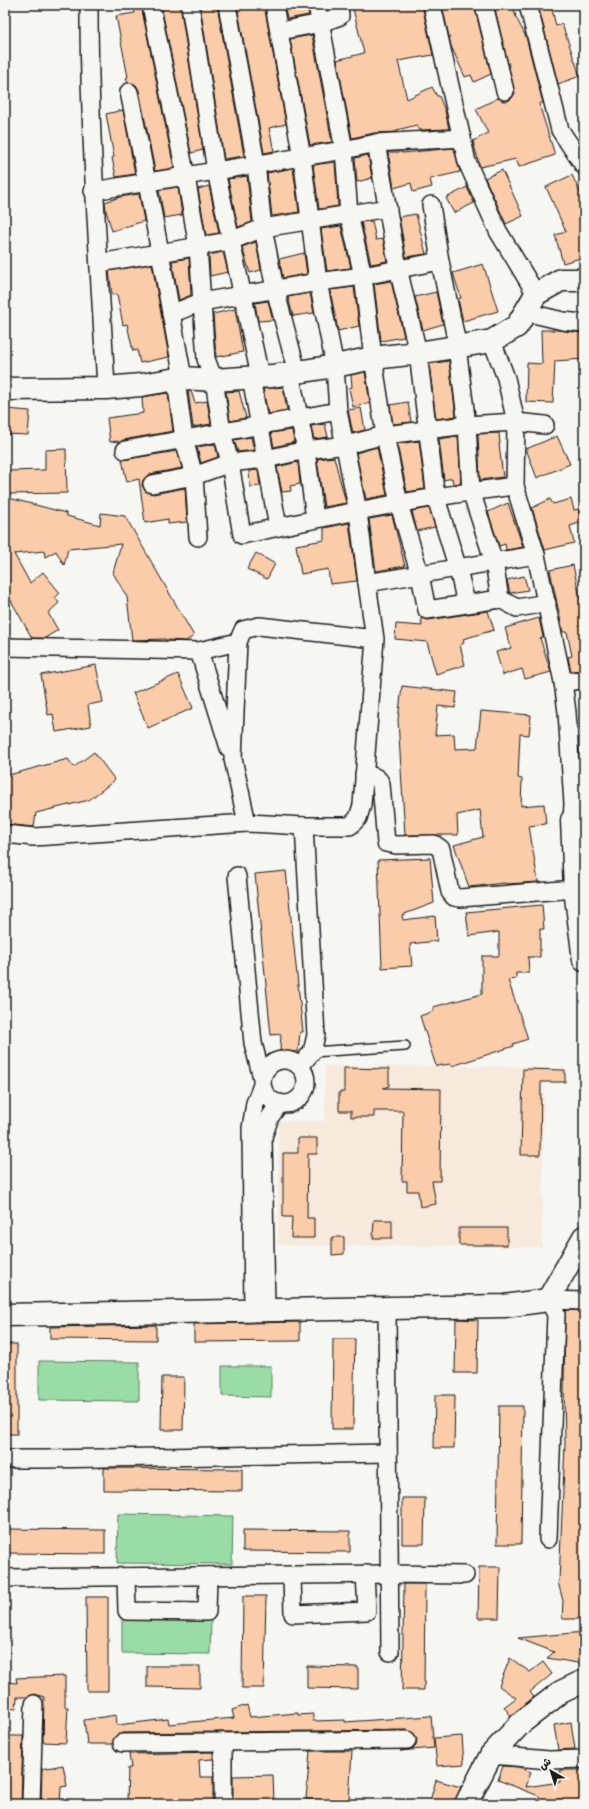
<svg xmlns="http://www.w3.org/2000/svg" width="589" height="1809" font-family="Kalam,'Playpen Sans Arabic',sans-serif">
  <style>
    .built { fill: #f7e9dc }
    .green { fill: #9adca6; stroke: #5b7c61 }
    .building { fill: #facca9; stroke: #1c1c1c }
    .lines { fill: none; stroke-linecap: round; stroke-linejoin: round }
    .service-casing { stroke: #1c1c1c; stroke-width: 12 }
    .minor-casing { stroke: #1c1c1c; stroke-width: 20 }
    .tertiary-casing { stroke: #1c1c1c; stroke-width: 25 }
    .secondary-casing { stroke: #1c1c1c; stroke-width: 25 }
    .service { stroke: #f6f6f2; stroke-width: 9 }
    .minor { stroke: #f6f6f2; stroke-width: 17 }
    .tertiary { stroke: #f6f6f2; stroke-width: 22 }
    .secondary { stroke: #f6f6f2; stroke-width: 22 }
  </style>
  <rect width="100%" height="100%" fill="#f6f6f2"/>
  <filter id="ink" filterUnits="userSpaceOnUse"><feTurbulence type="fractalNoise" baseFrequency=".025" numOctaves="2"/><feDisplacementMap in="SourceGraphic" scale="8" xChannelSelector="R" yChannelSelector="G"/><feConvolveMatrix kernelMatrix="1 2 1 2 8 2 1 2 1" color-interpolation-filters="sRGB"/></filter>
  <g filter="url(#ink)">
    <path class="built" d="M 325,1066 L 544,1067 L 542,1247 L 278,1245 L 279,1121 L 325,1121 Z"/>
    <g class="green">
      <path d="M 39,1361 L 139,1362 L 139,1401 L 39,1400 Z"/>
      <path d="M 222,1366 L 271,1366 L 271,1397 L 222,1396 Z"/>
      <path d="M 118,1514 L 233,1516 L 232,1564 L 117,1563 Z"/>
      <path d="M 122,1620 L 211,1621 L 210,1654 L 122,1653 Z"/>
    </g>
    <g class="building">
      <path d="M 134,5 L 141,5 L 174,168 L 155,171 L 139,90 L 136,85 L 128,82 L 126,78 L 128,77 L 116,16 L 135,13 Z"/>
      <path d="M 161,5 L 180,5 L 203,150 L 191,153 Z"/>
      <path d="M 200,5 L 217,5 L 244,156 L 224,159 Z"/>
      <path d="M 237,5 L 264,5 L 286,124 L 269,128 L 274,151 L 264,153 Z"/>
      <path d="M 284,5 L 307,5 L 309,15 L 287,19 Z"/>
      <path d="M 352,5 L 422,5 L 433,55 L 398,61 L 407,99 L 432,87 L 437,96 L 439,96 L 445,111 L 449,129 L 419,130 L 417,125 L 397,130 L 397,132 L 374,133 L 352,138 L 337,60 L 364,53 Z"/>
      <path d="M 442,5 L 474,5 L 491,74 L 474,82 L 471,75 L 465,77 L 451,46 Z"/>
      <path d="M 494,5 L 513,5 L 516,17 L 526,37 L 543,103 L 539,104 L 555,155 L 519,167 L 516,159 L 480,167 L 473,141 L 488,133 L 476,109 L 498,98 L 503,101 L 508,101 L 512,98 L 515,93 Z"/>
      <path d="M 538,5 L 551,5 L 556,26 L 562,24 L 580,76 L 558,84 Z"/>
      <path d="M 312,35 L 332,142 L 310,145 L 290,39 Z"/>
      <path d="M 123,110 L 135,174 L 116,177 L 112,158 L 114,157 L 106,114 Z"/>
      <path d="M 454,148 L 460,172 L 430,179 L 432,187 L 413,192 L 411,183 L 394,188 L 388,152 L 402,152 L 402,153 Z"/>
      <path d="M 368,155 L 372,178 L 357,182 L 355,158 Z"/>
      <path d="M 335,162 L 338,206 L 319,209 L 313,165 Z"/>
      <path d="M 293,168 L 299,212 L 272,216 L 267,173 Z"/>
      <path d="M 502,170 L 523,216 L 506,224 L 485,178 Z"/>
      <path d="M 572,175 L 584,201 L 584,257 L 563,263 L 555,235 L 566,232 L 546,187 Z"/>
      <path d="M 247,176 L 252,222 L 238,227 L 228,179 Z"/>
      <path d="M 209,186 L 219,233 L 206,235 L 198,189 Z"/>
      <path d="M 178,187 L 182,215 L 164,218 L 159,190 Z"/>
      <path d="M 467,187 L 474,203 L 454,213 L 446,198 Z"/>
      <path d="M 139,194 L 144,221 L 112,231 L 106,211 L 105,202 L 120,197 Z"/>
      <path d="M 416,214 L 426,254 L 406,257 L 399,217 Z"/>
      <path d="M 372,221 L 376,240 L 383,239 L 387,261 L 371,264 L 361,222 Z"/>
      <path d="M 341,226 L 351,268 L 327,271 L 321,229 Z"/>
      <path d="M 256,242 L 261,270 L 250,273 L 242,247 Z"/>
      <path d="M 223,252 L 228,272 L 210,276 L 209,255 Z"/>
      <path d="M 304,253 L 307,274 L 283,278 L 279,259 Z"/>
      <path d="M 189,258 L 191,295 L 179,300 L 172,261 Z"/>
      <path d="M 152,264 L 169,357 L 140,363 L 137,350 L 133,351 L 127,324 L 123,325 L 117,294 L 112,295 L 109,271 Z"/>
      <path d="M 483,264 L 498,311 L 463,321 L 458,299 L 461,298 L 453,273 Z"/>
      <path d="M 391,281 L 404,337 L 381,341 L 374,284 Z"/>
      <path d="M 354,287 L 359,326 L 338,331 L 330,290 Z"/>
      <path d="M 436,292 L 443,324 L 423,330 L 415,297 Z"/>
      <path d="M 310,293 L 314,313 L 293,316 L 288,297 Z"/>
      <path d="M 268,301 L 273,320 L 258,321 L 255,303 Z"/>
      <path d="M 235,309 L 243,352 L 216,357 L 213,314 Z"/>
      <path d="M 541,330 L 557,330 L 584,333 L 584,359 L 555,361 L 553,403 L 526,402 L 527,363 L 542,364 Z"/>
      <path d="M 449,361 L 456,416 L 436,419 L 429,364 Z"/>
      <path d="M 365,372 L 370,403 L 353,407 L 349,388 L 352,387 L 351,375 Z"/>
      <path d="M 283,387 L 287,410 L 268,414 L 263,389 Z"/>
      <path d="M 188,391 L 191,391 L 195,403 L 207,401 L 211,424 L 193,427 Z"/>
      <path d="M 239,391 L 246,418 L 230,421 L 226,392 Z"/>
      <path d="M 168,393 L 173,431 L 123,440 L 118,443 L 118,441 L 110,442 L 107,418 L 143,413 L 142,397 Z"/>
      <path d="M 408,402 L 411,422 L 393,424 L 390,405 Z"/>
      <path d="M 361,408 L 365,430 L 353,433 L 348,410 Z"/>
      <path d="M 6,409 L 30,411 L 28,435 L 5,434 Z"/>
      <path d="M 325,424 L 328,437 L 314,439 L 311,426 Z"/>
      <path d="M 292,430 L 294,442 L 274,447 L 271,433 Z"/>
      <path d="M 499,433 L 500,444 L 499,444 L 503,477 L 480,480 L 478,434 Z"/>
      <path d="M 458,436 L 461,483 L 453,484 L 452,478 L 444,480 L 439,439 Z"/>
      <path d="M 557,436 L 570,464 L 537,478 L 526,449 Z"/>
      <path d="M 251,437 L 254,450 L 238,452 L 234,440 Z"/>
      <path d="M 419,441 L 425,489 L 407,492 L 397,444 Z"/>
      <path d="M 215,444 L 218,457 L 201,463 L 197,447 Z"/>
      <path d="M 377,447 L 387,495 L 366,499 L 356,453 Z"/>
      <path d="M 66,449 L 67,493 L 5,494 L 5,471 L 45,470 L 45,450 Z"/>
      <path d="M 177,451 L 182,468 L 150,474 L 143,480 L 142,485 L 145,491 L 153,494 L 185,488 L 187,522 L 168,524 L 168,519 L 145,523 L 139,479 L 127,482 L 122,460 Z"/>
      <path d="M 334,457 L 346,503 L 324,507 L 317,459 Z"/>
      <path d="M 298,462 L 300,484 L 290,486 L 291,491 L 282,492 L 277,467 Z"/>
      <path d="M 258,470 L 260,486 L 250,487 L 249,471 Z"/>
      <path d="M 5,497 L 66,513 L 67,516 L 100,525 L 101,513 L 125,516 L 194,636 L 186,641 L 166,640 L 165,639 L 132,640 L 127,597 L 113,573 L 121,544 L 68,549 L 64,565 L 56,551 L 45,557 L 44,551 L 14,554 L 30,583 L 43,572 L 60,593 L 55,598 L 59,603 L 48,613 L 58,630 L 45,638 L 32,638 L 5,590 Z"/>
      <path d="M 550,499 L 553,504 L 571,499 L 574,510 L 578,509 L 582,522 L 570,526 L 574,543 L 545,550 L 532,508 Z"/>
      <path d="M 508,503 L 523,547 L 506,550 L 505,544 L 499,546 L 488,512 Z"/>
      <path d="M 429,508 L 435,527 L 417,531 L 412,511 Z"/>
      <path d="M 392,515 L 405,566 L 376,571 L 369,519 Z"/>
      <path d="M 349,523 L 357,581 L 330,584 L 328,569 L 301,574 L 296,545 L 324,540 L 324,528 Z"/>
      <path d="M 256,553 L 275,564 L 267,579 L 247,569 Z"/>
      <path d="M 573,565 L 584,617 L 584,670 L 571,671 L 568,657 L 572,656 L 567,632 L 563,632 L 550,570 Z"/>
      <path d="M 524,576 L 528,590 L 510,593 L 507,580 Z"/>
      <path d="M 488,611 L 494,630 L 463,639 L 464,643 L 460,645 L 465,665 L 436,674 L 427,642 L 395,639 L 396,624 L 422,626 L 421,618 L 428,620 Z"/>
      <path d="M 539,618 L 543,637 L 540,638 L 551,672 L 525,679 L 522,669 L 503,675 L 496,652 L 511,648 L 505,628 Z"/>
      <path d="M 96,665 L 103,702 L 88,705 L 91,726 L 56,732 L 53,714 L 48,715 L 41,675 Z"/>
      <path d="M 178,674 L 193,708 L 148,728 L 133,693 Z"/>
      <path d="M 402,686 L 457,692 L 455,708 L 438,706 L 435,735 L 454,734 L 455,749 L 477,748 L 481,711 L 531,715 L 529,735 L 520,734 L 518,778 L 522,779 L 521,806 L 544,804 L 546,824 L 529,826 L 538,882 L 506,884 L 505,883 L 469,887 L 454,845 L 483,837 L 480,810 L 457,815 L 458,835 L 405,835 L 398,720 Z"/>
      <path d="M 94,752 L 115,780 L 89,800 L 36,813 L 34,827 L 5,824 L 5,776 L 68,759 L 74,767 Z"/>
      <path d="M 430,858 L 434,903 L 402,915 L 403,920 L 435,916 L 437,941 L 410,944 L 412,966 L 382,968 L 378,860 Z"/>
      <path d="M 286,871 L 303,1032 L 300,1032 L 298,1052 L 280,1051 L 281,1034 L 271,1035 L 255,874 Z"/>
      <path d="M 542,905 L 544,929 L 540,929 L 540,957 L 528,957 L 529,973 L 516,973 L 516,979 L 508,980 L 528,1039 L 513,1044 L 514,1046 L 452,1066 L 451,1064 L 436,1066 L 420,1016 L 434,1011 L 433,1007 L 482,994 L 482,956 L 499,956 L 499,932 L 469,936 L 466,912 Z"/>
      <path d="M 344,1068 L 389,1069 L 389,1086 L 383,1088 L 441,1089 L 440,1181 L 432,1181 L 436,1204 L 420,1207 L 418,1191 L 407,1191 L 407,1181 L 402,1181 L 403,1111 L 374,1111 L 374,1117 L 351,1117 L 351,1111 L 339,1111 L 339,1092 L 344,1092 Z"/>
      <path d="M 523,1069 L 565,1070 L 565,1082 L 541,1082 L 540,1155 L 521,1155 Z"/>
      <path d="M 298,1138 L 317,1138 L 317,1154 L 308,1154 L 307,1218 L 314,1218 L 314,1238 L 291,1238 L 292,1217 L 283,1217 L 283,1153 L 298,1153 Z"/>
      <path d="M 374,1220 L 392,1220 L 392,1238 L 373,1238 Z"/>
      <rect x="459" y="1228" width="48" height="17"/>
      <path d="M 332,1237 L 344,1237 L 344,1254 L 332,1255 Z"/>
      <path d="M 565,1310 L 584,1311 L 584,1619 L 562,1619 L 563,1601 L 558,1582 L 559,1582 L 565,1444 L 564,1384 Z"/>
      <path d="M 456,1319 L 478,1320 L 477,1373 L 455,1373 Z"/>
      <path d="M 300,1322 L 300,1341 L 194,1342 L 194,1324 Z"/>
      <path d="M 156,1325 L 156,1340 L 50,1339 L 50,1327 Z"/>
      <path d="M 333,1339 L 355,1339 L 353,1429 L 332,1429 Z"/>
      <rect x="5" y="1344" width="12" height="90"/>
      <path d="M 162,1377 L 184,1377 L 183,1430 L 161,1430 Z"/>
      <path d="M 435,1395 L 455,1395 L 454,1448 L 434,1448 Z"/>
      <path d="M 499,1406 L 523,1406 L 521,1544 L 497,1544 Z"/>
      <path d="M 104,1468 L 242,1469 L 242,1491 L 104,1490 Z"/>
      <path d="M 402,1498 L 425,1498 L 424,1544 L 402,1544 Z"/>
      <path d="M 5,1529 L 105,1530 L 105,1554 L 5,1553 Z"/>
      <path d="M 243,1530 L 350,1531 L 350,1552 L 243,1551 Z"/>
      <path d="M 479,1567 L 500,1567 L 499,1618 L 478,1618 Z"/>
      <path d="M 404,1584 L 425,1584 L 424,1690 L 402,1690 Z"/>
      <path d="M 243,1596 L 266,1596 L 264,1688 L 242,1688 Z"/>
      <path d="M 86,1597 L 108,1597 L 108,1691 L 87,1691 Z"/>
      <path d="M 584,1632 L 584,1664 L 547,1658 L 554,1652 L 518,1638 Z"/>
      <path d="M 510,1658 L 530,1672 L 543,1662 L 552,1674 L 530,1692 L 534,1697 L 511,1716 L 504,1707 L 516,1698 L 499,1686 Z"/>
      <path d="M 147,1666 L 200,1666 L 200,1688 L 147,1687 Z"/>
      <path d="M 307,1666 L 358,1667 L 358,1689 L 307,1688 Z"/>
      <path d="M 65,1676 L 65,1707 L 68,1707 L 66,1743 L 43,1742 L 44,1697 L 34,1694 L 27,1697 L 17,1697 L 16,1709 L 5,1708 L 5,1682 L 17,1683 L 16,1678 Z"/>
      <path d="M 247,1705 L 250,1717 L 298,1713 L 298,1715 L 313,1714 L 313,1721 L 345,1720 L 345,1722 L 431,1716 L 434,1748 L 400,1751 L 412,1749 L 416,1745 L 417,1740 L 415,1735 L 407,1730 L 122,1733 L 114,1738 L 112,1744 L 87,1744 L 84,1720 L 116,1715 L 117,1725 L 168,1719 L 169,1724 L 234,1718 L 232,1710 Z"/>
      <path d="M 571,1722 L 575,1749 L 558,1750 L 554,1725 Z"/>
      <path d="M 5,1736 L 23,1736 L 21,1804 L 5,1804 Z"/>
      <path d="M 462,1736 L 464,1764 L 437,1766 L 434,1738 Z"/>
      <path d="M 310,1751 L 352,1751 L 349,1801 L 306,1799 Z"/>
      <path d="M 213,1752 L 213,1759 L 199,1760 L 200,1777 L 213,1777 L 213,1804 L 127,1802 L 128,1768 L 131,1768 L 129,1754 Z"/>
      <path d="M 63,1765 L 67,1786 L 61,1787 L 60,1804 L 41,1804 L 42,1769 Z"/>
      <path d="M 503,1766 L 519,1767 L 531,1772 L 526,1787 L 560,1782 L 560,1770 L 584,1770 L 584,1804 L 562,1804 L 561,1799 L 539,1801 L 539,1796 L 498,1780 Z"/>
      <path d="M 273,1775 L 274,1802 L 233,1803 L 233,1776 Z"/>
      <path d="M 436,1780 L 461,1787 L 454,1804 L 429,1804 Z"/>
    </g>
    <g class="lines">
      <g class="service-casing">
        <path id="service" d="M 312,1052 L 405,1046"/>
      </g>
      <g class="minor-casing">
        <g id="minor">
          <path d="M 89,5 C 89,133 99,260 106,388"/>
          <path d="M 151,5 L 186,177 L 198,247 L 206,359 L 214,380 L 222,432 L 230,463 L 242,535 C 332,515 423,497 515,486"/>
          <path d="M 190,5 L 216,171 L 260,376"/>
          <path d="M 227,5 L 256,164 L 263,228 L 275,289 L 297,372"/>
          <path d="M 274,5 L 302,157 L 318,282 L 335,366 L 338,411 L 358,512 L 367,583 L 375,639 L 362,805 L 358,818 L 350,826 L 304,826 L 247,823 L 233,759 L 238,642 L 243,630 L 259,626 L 375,639"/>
          <path d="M 317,5 L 344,150 L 349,214 L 363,276 L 373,358 L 385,435 L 399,504 L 420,575 L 427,610 L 500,599 L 517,608 L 547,603"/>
          <path d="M 432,5 L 467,162 L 498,231 L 536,294"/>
          <path d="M 484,5 L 505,91"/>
          <path d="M 528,5 L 560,130 L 584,166"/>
          <path d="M 280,31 L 321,23 L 340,16 L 339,5"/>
          <path d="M 129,92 C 149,187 165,282 183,378"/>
          <path d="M 376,143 L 398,268 L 418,353 L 436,498 L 458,569 L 466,603"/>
          <path d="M 93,191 L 344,150 L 376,143 L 462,138"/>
          <path d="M 431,205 L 440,261 L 456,339 L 467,425 L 471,491 L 494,562 L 500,599"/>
          <path d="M 99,263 L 230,241 L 263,228 L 388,208"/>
          <path d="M 525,312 L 563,321 L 584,323"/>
          <path d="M 171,314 L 201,302 L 318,282 L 363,276 L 440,261"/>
          <path d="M 492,341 L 506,378 L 516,422 L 515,486 L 536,555 L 563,682 L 567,712 L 573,804 L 572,820"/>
          <path d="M 290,373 L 306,450 L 315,519"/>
          <path d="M 251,377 L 278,527"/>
          <path d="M 176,380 L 184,439 L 194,476 L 198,537"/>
          <path d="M 125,450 L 338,411"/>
          <path d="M 152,484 L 194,476 L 230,463 L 266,459 L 306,450 L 346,445 L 385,435 L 467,425 L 516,422 L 545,425"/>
          <path d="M 367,583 L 536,555"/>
          <path d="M 5,647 L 199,651 L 238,642"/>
          <path d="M 199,651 L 229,748"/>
          <path d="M 563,682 L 584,680"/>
          <path d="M 364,774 C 372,776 378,776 381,784 L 386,843 L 396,845 L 434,844 L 441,849 L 450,892 L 454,897 L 460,898 L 575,889"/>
          <path d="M 5,834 L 34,837 L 247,823"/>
          <path d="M 237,876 L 253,1043 L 262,1078"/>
          <circle cx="284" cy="1082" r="22"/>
          <path d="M 300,1066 L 312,1052 L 316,1035 L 304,826"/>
          <path d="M 387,1308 L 390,1652"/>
          <path d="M 253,1310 L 251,1128 L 255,1103 L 262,1085"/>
          <path d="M 266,1310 L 263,1137 L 270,1117 L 280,1103"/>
          <path d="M 5,1459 L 45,1459 L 388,1453"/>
          <path d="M 548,1539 L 556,1314 L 548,1300 L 584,1301"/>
          <path d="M 292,1575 L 293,1614 L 367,1611 L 365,1574"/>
          <path d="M 126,1577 L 127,1611 L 207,1612 L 208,1576"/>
          <path d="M 5,1578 L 389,1574 L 465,1575"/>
          <path d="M 223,1742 L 223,1804"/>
          <path d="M 122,1743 L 407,1740"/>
          <path d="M 491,1755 L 549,1760 L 584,1759"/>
          <path d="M 31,1804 L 34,1704"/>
        </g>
      </g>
      <g class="tertiary-casing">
        <g id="tertiary">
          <path d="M 5,389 L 106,388 L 141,385 L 183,378 L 214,380 L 272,376 L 335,366 L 373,358 L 418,353 L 492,341 L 517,326 L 536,294 L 561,280 L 584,280"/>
          <path d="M 584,816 L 572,820 L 575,889 L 584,960"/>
          <path d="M 5,1315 L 504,1306 L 548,1300 L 584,1237"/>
        </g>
      </g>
      <g class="secondary-casing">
        <path id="secondary" d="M 466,1804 L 491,1755 L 522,1722 L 561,1692 L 584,1681"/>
      </g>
      <use href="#service" class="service"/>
      <use href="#minor" class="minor"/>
      <use href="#tertiary" class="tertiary"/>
      <use href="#secondary" class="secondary"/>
    </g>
  </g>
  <rect width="589" height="1809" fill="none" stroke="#f6f6f2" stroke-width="20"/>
  <rect x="10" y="10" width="569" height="1789" fill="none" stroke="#1c1c1c" stroke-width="1.5" filter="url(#ink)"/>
  <g transform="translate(551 1771) rotate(321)" stroke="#f6f6f2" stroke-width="3" paint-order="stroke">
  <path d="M0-3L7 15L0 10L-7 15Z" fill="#1c1c1c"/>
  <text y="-6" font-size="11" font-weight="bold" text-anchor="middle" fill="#1c1c1c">ش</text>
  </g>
</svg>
